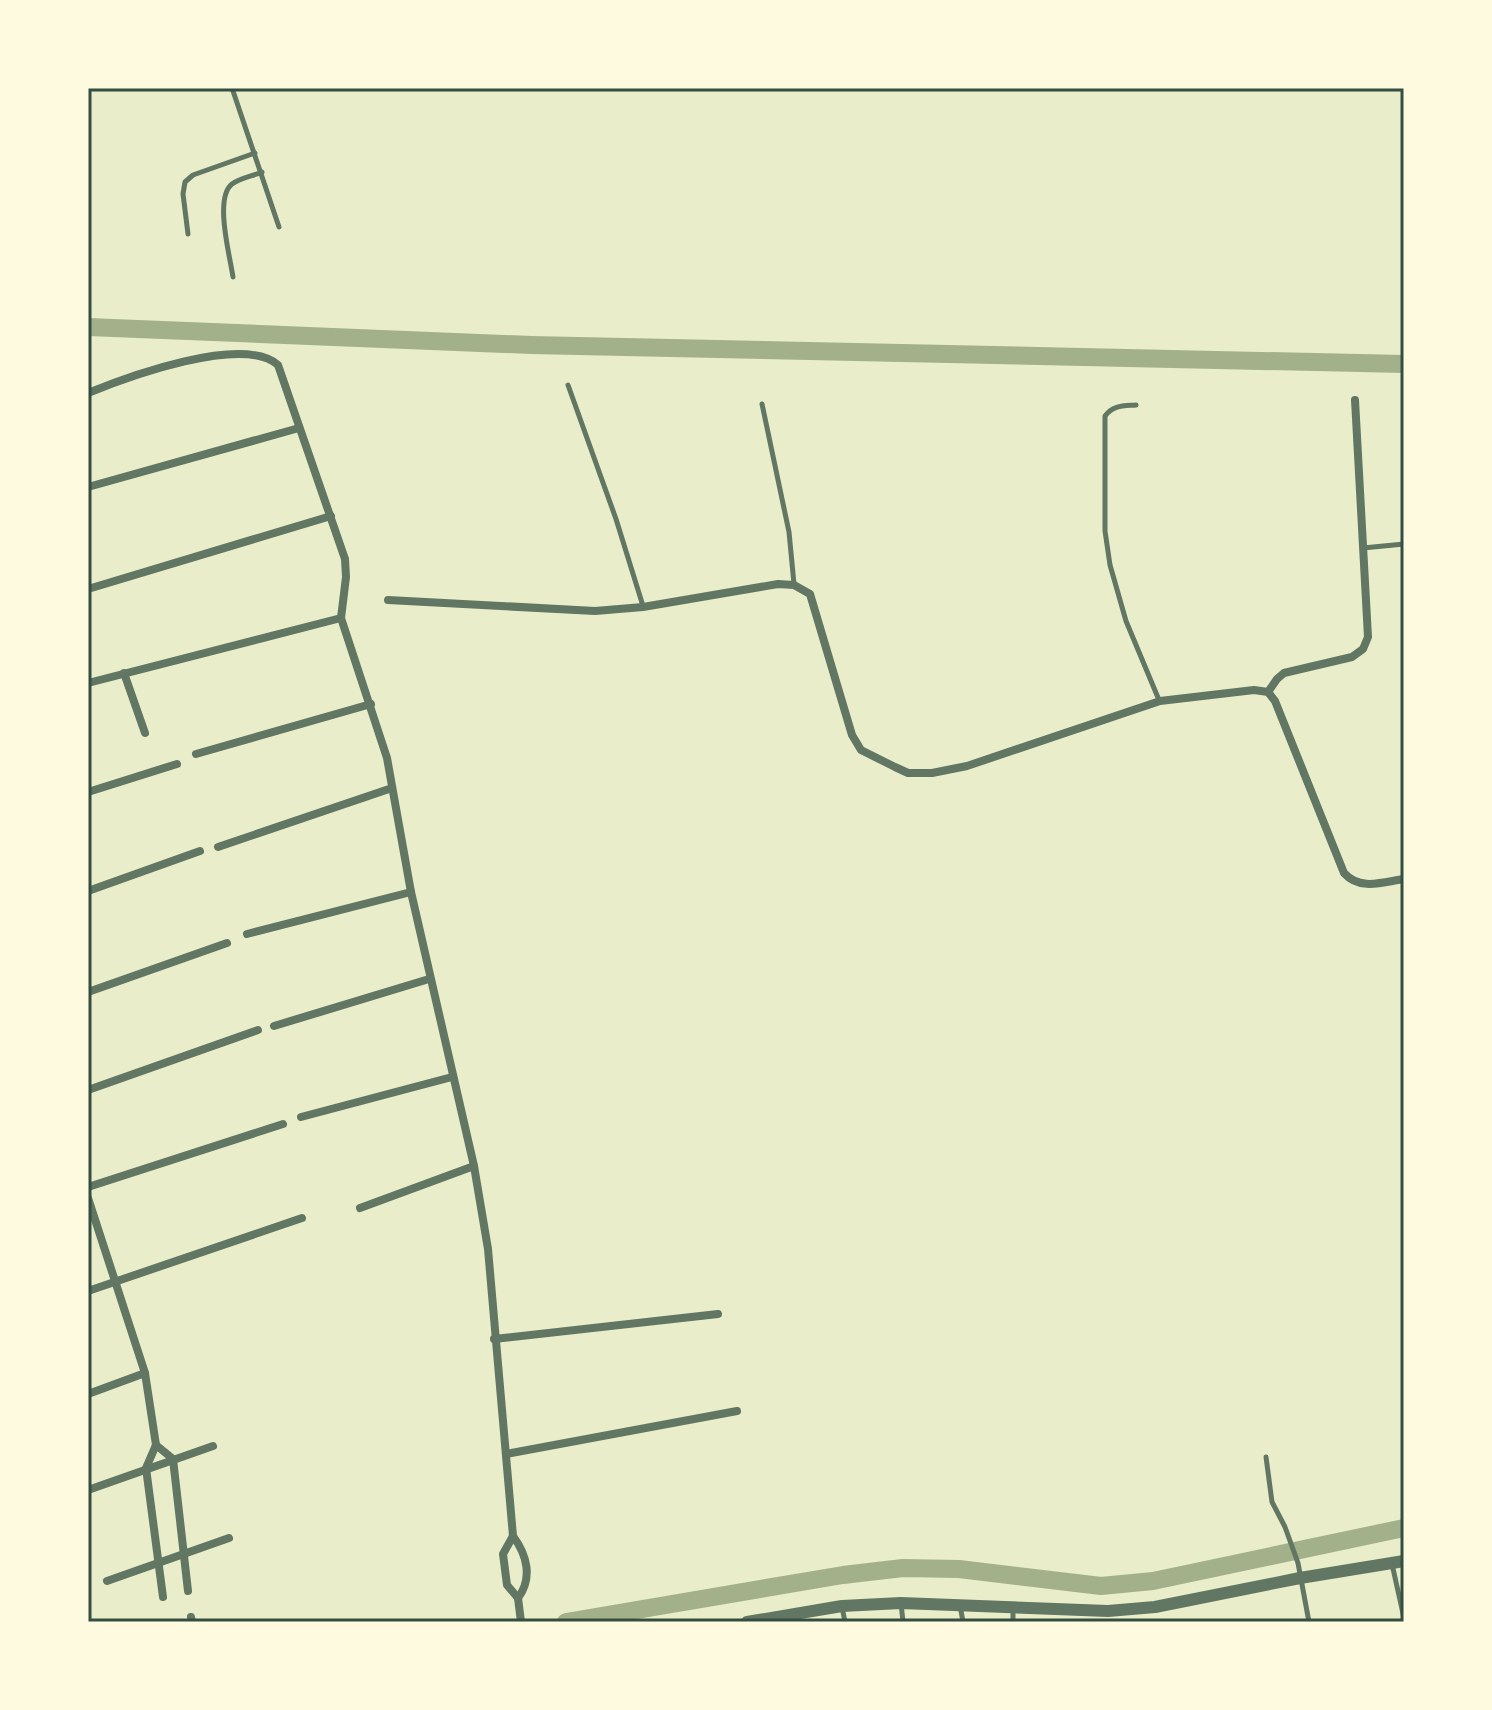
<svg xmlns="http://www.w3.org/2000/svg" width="1492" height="1710" font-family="Figtree,sans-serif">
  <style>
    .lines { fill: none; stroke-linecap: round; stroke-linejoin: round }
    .canal { stroke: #a3b18a; stroke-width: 18 }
    .service { stroke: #617663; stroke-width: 5 }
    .minor { stroke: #617663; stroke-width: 8 }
    .tertiary { stroke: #617663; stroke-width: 12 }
    .neatline { fill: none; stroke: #344e41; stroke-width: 3 }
  </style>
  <rect width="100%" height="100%" fill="#e9edc9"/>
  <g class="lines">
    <g class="canal">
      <path d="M 88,327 L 531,345 L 1404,364"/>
      <path d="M 566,1622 L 843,1575 L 903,1568 L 959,1569 L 1101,1586 L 1153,1581 L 1404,1528"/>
    </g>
    <g class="service">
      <path d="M 232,88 L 279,227"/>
      <path d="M 188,234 L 183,194 L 185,182 L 193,175 L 255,153"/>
      <path d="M 233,277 C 230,256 214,198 232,184 C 240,178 253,176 262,172"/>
      <path d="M 568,385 L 616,519 L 643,606"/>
      <path d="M 762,404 L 789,532 L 794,584"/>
      <path d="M 1136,405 C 1123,406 1113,405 1105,416 L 1105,531 L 1110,565 L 1126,621 L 1159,700"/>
      <path d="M 1363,548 L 1404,544"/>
      <path d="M 1266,1457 L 1272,1502 L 1285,1527 L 1298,1563 L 1309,1622"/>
      <path d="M 1392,1564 L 1404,1618"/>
      <path d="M 901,1603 L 903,1622"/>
      <path d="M 960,1605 L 963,1622"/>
      <path d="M 842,1607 L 845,1622"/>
      <path d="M 1013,1608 L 1013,1622"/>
    </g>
    <g class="minor">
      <path d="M 88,393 C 127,377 243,334 278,365 L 345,559 L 346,577 L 341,618 L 387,758 L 411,892 L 474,1166 L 488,1249 L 513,1536 L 503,1554 L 507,1585 L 518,1598 L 521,1622"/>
      <path d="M 88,487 L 299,428"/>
      <path d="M 88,589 L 331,516"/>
      <path d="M 388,600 L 595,611 L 643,607 L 778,584 L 794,585 L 810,594 L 852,735 L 861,750 L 895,767 L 908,773 L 932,773 L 967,766 L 1160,701 L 1254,690 L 1268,692 L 1275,701 L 1344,873 C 1360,891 1383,882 1404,879"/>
      <path d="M 124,673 L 145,733"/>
      <path d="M 88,683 L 341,618"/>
      <path d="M 1268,692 L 1277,679 L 1284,673 L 1352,657 L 1363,649 L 1368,637 L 1355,400"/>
      <path d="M 196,754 L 371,704"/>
      <path d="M 88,792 L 177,764"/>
      <path d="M 218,847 L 392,788"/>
      <path d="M 88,891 L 200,851"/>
      <path d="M 247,934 L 411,892"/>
      <path d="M 88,992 L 227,943"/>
      <path d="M 274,1026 L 429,979"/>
      <path d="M 88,1090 L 258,1030"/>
      <path d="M 301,1117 L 452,1077"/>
      <path d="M 88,1187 L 283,1124"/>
      <path d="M 88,1198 L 145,1373 L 156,1445 L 146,1468 L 163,1597"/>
      <path d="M 360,1208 L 474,1166"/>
      <path d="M 88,1291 L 302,1218"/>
      <path d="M 494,1339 L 718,1314"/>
      <path d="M 88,1394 L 145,1373"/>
      <path d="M 156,1445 L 173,1459 L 188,1591"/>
      <path d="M 506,1454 L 737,1411"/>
      <path d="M 88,1490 L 213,1446"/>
      <path d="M 513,1536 C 527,1555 533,1578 518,1598"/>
      <path d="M 107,1581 L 229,1538"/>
      <path d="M 191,1617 L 192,1622"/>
    </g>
    <path class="tertiary" d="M 747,1622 L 842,1606 L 901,1603 L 1108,1611 L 1155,1607 L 1300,1578 L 1404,1561"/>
  </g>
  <rect width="1492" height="1710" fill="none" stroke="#fefae0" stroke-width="180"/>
  <rect x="90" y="90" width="1312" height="1530" class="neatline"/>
</svg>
